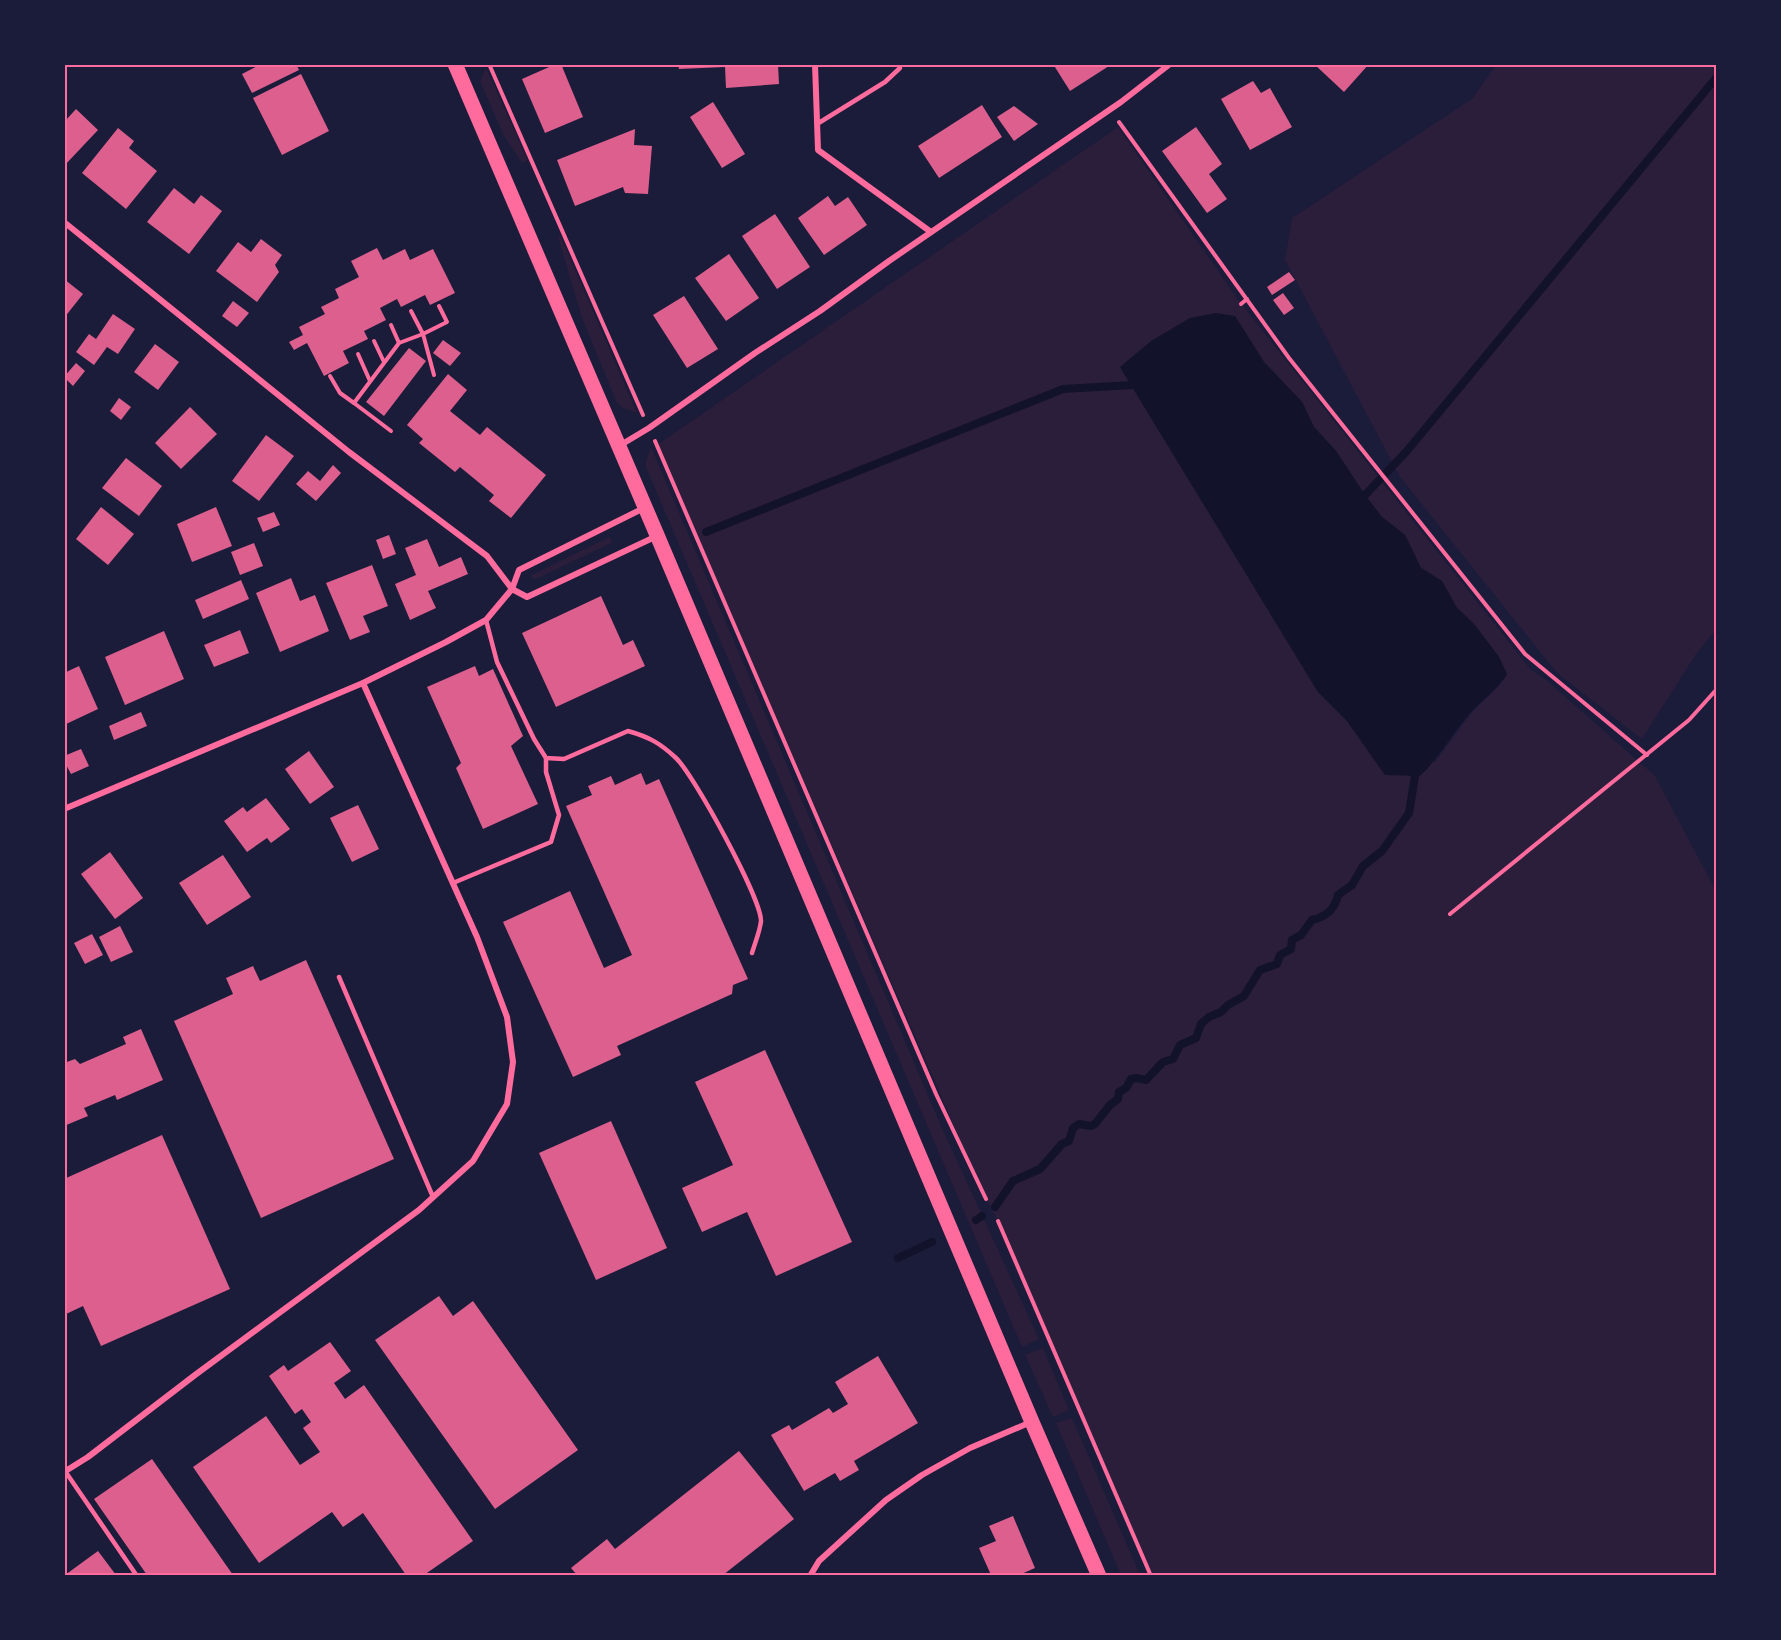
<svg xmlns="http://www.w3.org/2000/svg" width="1781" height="1640" font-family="Signika,sans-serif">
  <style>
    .green { fill: #2a1e3b; fill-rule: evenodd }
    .water { fill: #12122b }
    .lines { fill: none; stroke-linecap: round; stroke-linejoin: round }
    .stream { stroke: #12122b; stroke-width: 8 }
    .building { fill: #dd5f8e }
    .path { stroke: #ff6b9d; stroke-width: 4 }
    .service { stroke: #ff6b9d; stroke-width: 4.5 }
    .minor { stroke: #ff6b9d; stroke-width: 6 }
    .primary { stroke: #ff6b9d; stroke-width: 15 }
    .neatline { fill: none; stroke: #ff6b9d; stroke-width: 2 }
  </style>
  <rect width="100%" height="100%" fill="#1b1b3a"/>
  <g class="green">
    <path d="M 1496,65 L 1716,65 L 1716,630 L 1696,654 L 1642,739 L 1557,673 L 1400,477 L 1285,260 L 1292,218 L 1472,99 Z"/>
    <path d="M 486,68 L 528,160 L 522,163 L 503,134 L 480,81 Z"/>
    <path d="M 1118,127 L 1239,301 L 1531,670 L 1544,678 L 1655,776 L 1716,891 L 1716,1575 L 1150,1575 L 998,1221 L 986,1199 L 657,445 ZM 1235,316 L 1264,362 L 1302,402 L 1314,427 L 1336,451 L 1365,495 L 1382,517 L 1405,535 L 1421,568 L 1442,581 L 1457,608 L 1474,624 L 1499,657 L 1507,675 L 1498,687 L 1472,712 L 1435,762 L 1385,775 L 1347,721 L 1318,692 L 1120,367 Z"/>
    <path d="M 560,235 L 637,413 L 623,408 L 617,403 L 582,318 L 558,237 Z"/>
    <path d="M 651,447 L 942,1128 L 1039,1339 L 1022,1347 L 645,465 Z"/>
    <path d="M 609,537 L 612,541 L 611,543 L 536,579 L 532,578 L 532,575 L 538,572 Z"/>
    <path d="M 1043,1348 L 1069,1410 L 1053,1417 L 1025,1355 Z"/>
    <path d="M 1072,1418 L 1140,1575 L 1121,1575 L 1056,1423 Z"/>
  </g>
  <path class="water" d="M 1216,313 L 1235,316 L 1264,362 L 1302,402 L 1314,427 L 1336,451 L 1365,495 L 1382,517 L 1405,535 L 1421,568 L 1442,581 L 1457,608 L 1474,624 L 1499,657 L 1507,674 C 1497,689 1484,699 1472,711 C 1453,732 1440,757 1420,776 L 1385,775 L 1347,721 L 1318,692 L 1120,367 L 1151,341 L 1190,318 Z"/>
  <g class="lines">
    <g class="stream">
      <path d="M 1365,495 L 1406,452 L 1716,78"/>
      <path d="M 706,532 L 1063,389 L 1132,385"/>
      <path d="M 995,1207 L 1013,1181 L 1040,1169 L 1062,1144 L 1069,1141 L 1073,1128 L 1079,1124 L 1091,1126 L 1095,1124 L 1110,1105 L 1118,1099 L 1119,1092 L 1126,1088 L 1131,1079 L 1136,1078 L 1146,1080 L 1163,1062 L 1173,1059 L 1180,1045 L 1196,1038 L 1201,1024 L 1209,1017 L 1221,1012 L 1228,1005 L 1244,996 L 1260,970 L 1277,964 L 1280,955 L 1291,949 L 1292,940 L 1301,935 L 1312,920 C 1326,917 1335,909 1338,895 L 1352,885 L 1363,866 L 1382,851 L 1409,813 L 1415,776"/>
      <path d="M 976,1220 L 982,1216"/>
      <path d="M 898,1258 L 932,1242"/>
    </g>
  </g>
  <g class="building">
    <path d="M 261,64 L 296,64 L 299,70 L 252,93 L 242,74 Z"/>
    <path d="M 556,64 L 561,64 L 583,117 L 545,133 L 522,79 Z"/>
    <path d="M 678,64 L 778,64 L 779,84 L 726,88 L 725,67 L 679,69 Z"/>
    <path d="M 1053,64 L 1108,64 L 1109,66 L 1070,91 Z"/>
    <path d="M 1314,64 L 1369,64 L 1344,92 Z"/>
    <path d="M 301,74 L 329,131 L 282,155 L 253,98 Z"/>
    <path d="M 1253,81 L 1261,93 L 1270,88 L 1292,127 L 1250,150 L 1221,99 Z"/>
    <path d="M 713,102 L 745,154 L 722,168 L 690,117 Z"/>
    <path d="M 982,105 L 1002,137 L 939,178 L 918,146 Z"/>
    <path d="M 1014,106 L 1038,124 L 1014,141 L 997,117 Z"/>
    <path d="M 76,109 L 98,130 L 64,166 L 64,119 L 66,120 Z"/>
    <path d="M 1196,127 L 1222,164 L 1209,174 L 1227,199 L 1207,213 L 1162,151 Z"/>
    <path d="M 118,128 L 134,141 L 129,148 L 157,171 L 126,209 L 82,173 Z"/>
    <path d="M 635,129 L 634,145 L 652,146 L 648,194 L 625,193 L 623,187 L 575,206 L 557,160 Z"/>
    <path d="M 174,188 L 194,204 L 201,195 L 222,211 L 189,254 L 147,222 Z"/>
    <path d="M 828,196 L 835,206 L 848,197 L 867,225 L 824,255 L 798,218 Z"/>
    <path d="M 775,214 L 810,267 L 777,289 L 742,236 Z"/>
    <path d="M 261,239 L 282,255 L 275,265 L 279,272 L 257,302 L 216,271 L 238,242 L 251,252 Z"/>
    <path d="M 377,248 L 383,260 L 405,249 L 410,260 L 433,249 L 455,293 L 430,305 L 425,295 L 401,307 L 397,299 L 380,308 L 386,320 L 364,331 L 368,339 L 343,351 L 349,363 L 324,376 L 307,343 L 294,350 L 289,342 L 303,335 L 299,327 L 325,314 L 321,307 L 339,298 L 335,289 L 359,277 L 351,261 Z"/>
    <path d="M 729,254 L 759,298 L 726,321 L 695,278 Z"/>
    <path d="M 1289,272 L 1295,280 L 1272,295 L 1267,287 Z"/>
    <path d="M 64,279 L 83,294 L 64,318 Z"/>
    <path d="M 1283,293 L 1294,308 L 1284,315 L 1273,300 Z"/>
    <path d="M 684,296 L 718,349 L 687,368 L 653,315 Z"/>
    <path d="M 233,301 L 249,313 L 237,327 L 222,316 Z"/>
    <path d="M 113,314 L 135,329 L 118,354 L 107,347 L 94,365 L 76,352 L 89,334 L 96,339 Z"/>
    <path d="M 443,340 L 461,353 L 450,366 L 433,353 Z"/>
    <path d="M 155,344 L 179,362 L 158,390 L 134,372 Z"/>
    <path d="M 409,348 L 426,361 L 384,416 L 366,402 Z"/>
    <path d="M 76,363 L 85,371 L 73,386 L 64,377 Z"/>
    <path d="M 448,374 L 467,390 L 450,411 L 480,435 L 487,427 L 546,475 L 511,518 L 489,501 L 494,495 L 460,467 L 455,472 L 419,443 L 423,439 L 407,425 Z"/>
    <path d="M 119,398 L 131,407 L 121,420 L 110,411 Z"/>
    <path d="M 190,407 L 217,434 L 181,469 L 155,443 Z"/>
    <path d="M 266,435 L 294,456 L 259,501 L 232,481 Z"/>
    <path d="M 126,458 L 162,486 L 139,516 L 102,488 Z"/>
    <path d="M 333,465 L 341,473 L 316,501 L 296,484 L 308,471 L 320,481 Z"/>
    <path d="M 101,507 L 134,534 L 108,565 L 76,539 Z"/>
    <path d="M 216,507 L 232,546 L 192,562 L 177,524 Z"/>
    <path d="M 274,512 L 280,525 L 263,532 L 257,518 Z"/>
    <path d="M 389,535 L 396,554 L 383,559 L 376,540 Z"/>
    <path d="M 427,539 L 439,567 L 461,557 L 468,574 L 428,591 L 436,608 L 410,620 L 395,584 L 416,575 L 405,548 Z"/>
    <path d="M 254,543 L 263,566 L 240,575 L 231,552 Z"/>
    <path d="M 372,565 L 388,606 L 363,616 L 370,632 L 350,640 L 326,583 Z"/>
    <path d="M 291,578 L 300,601 L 315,595 L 329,631 L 280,652 L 256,593 Z"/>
    <path d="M 241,580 L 249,599 L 203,619 L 195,600 Z"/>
    <path d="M 601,596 L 623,645 L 633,640 L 645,666 L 556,707 L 522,633 Z"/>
    <path d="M 240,630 L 249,653 L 214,667 L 204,645 Z"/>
    <path d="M 164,631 L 184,679 L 125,705 L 105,657 Z"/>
    <path d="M 79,666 L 98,709 L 64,725 L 64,673 Z"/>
    <path d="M 475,666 L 479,676 L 493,669 L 523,736 L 511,746 L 538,804 L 483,829 L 456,768 L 461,763 L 427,687 Z"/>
    <path d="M 141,712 L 147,726 L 114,740 L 109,726 Z"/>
    <path d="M 81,749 L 89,766 L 71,774 L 64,761 L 64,756 Z"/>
    <path d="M 309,751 L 334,787 L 310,804 L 285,769 Z"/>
    <path d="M 641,773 L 646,785 L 659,779 L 748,979 L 733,985 L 732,994 L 617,1046 L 621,1055 L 573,1077 L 503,922 L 570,891 L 604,968 L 632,955 L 566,806 L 592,795 L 588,786 L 611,776 L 615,785 Z"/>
    <path d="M 266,798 L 290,829 L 271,843 L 267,838 L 247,852 L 224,821 L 243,807 L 247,812 Z"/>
    <path d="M 358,805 L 379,849 L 352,862 L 330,818 Z"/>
    <path d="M 110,852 L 143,898 L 115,919 L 81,874 Z"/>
    <path d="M 223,855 L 251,897 L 207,925 L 179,883 Z"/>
    <path d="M 120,926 L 133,952 L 111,962 L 99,937 Z"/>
    <path d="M 92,934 L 103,955 L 85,964 L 74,943 Z"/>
    <path d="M 306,960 L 394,1159 L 261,1218 L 174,1021 L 233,994 L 226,978 L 253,966 L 260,981 Z"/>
    <path d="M 141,1029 L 163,1080 L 117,1100 L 115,1095 L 84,1108 L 88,1116 L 64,1126 L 64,1063 L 75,1059 L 80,1064 L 126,1044 L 123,1037 Z"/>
    <path d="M 765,1050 L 852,1242 L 776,1276 L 747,1212 L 702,1232 L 682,1188 L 733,1165 L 695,1082 Z"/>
    <path d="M 611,1121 L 667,1248 L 596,1280 L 539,1153 Z"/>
    <path d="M 162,1135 L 230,1289 L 101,1346 L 83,1306 L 64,1315 L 64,1179 Z"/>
    <path d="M 439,1296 L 453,1316 L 473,1301 L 578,1450 L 495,1509 L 375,1340 Z"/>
    <path d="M 330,1342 L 351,1371 L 334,1383 L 345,1399 L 364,1385 L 473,1541 L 424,1575 L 406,1575 L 363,1513 L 343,1527 L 332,1512 L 259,1563 L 193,1467 L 266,1416 L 300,1465 L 320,1452 L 303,1428 L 311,1422 L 302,1409 L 295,1414 L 269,1376 L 284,1365 L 288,1371 Z"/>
    <path d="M 878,1356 L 918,1423 L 854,1461 L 859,1470 L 840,1481 L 835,1473 L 804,1491 L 771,1435 L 789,1425 L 792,1430 L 829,1408 L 833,1413 L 848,1404 L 835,1382 Z"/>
    <path d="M 739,1451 L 794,1519 L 723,1575 L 577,1575 L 571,1568 L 607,1539 L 615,1549 Z"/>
    <path d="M 152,1459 L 233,1575 L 147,1575 L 94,1499 Z"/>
    <path d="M 1013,1516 L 1035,1568 L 1019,1575 L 991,1575 L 979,1548 L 996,1541 L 989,1526 Z"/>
    <path d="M 98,1551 L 116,1575 L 65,1575 Z"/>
  </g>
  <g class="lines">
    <g class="path">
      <path d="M 489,64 L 643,415"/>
      <path d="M 1119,122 L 1289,358 L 1525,654 L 1647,755"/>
      <path d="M 1241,304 L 1247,299"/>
      <path d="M 391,325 L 399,343"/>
      <path d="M 374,341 L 384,362"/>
      <path d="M 358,354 L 370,381"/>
      <path d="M 434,375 L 423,334 L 447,322 L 439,306"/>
      <path d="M 330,376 L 340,393 L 354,403"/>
      <path d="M 391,431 L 354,403 L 399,343 L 423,334 L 411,311"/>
      <path d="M 655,441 L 936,1094 L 986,1199"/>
      <path d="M 1450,914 L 1689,720 L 1716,690"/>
      <path d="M 998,1221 L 1151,1576"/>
    </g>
    <g class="service">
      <path d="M 817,124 L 885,82 L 900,68"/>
      <path d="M 486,620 L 497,662 L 534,739 L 546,758 L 564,759 L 628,731 C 649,737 660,743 676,758 C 694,775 761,898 761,921 C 760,931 755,943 752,953"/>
      <path d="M 453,883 L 551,842 L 559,815 L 546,772 L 546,758"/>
      <path d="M 339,977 L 433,1197"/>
      <path d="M 65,1471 L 137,1576"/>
    </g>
    <g class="minor">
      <path d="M 815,64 L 818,150 L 931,232"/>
      <path d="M 64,222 L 349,452 L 487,556 L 512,589 L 527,597 L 657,536"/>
      <path d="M 619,446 L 649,428 L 755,353 L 820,311 L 889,261 L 1121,102 L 1170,64"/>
      <path d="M 64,809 L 363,683 L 446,642 L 486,620 L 512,589 L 519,570 L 644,508"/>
      <path d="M 64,1472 L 88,1457 L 195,1375 L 419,1210 L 473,1161 L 507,1104 L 513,1062 L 507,1017 L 477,937 L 363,683"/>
      <path d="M 810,1576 L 819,1561 L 886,1500 L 922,1475 L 970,1448 L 1031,1422"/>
    </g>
    <path class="primary" d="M 455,64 L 657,535 L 1032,1422 L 1099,1576"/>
  </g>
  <rect width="1781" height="1640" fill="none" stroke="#1b1b3a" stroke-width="132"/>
  <rect x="66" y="66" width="1649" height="1508" class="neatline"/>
</svg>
